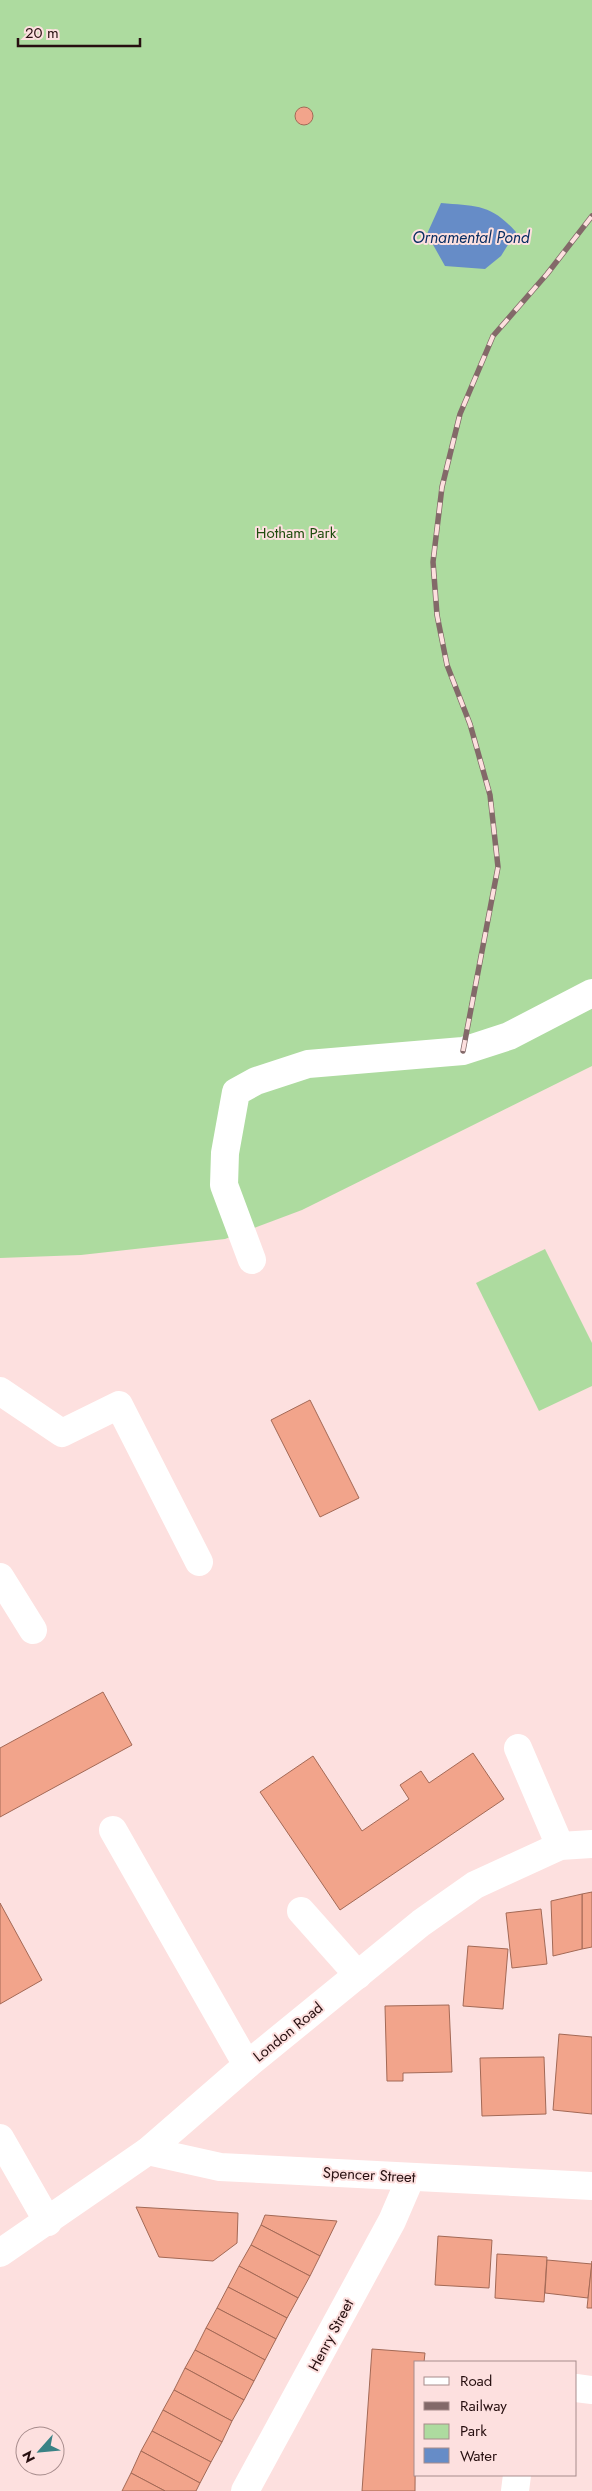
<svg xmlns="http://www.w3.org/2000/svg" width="592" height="2491" font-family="Jost,sans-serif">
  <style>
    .green { fill: #addb9f }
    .water { fill: #668cc7 }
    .building { fill: #f2a48b; stroke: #a36956 }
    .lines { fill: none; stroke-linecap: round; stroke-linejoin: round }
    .minor { stroke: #fff; stroke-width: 28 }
    .rail-casing { stroke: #836969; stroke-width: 5.5 }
    .rail { stroke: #fde0df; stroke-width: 4; stroke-dasharray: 11; stroke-linecap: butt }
    .labels { text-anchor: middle; stroke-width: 4; stroke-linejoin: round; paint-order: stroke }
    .park-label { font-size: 15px; fill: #1f4c0e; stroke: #fde0df }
    .street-label { font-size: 15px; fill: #270f10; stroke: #fde0df }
    .water-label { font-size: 16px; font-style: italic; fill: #092e63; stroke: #fde0df }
  </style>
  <rect width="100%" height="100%" fill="#fde0df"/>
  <g class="green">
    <path d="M 0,0 L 592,0 L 592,1066 L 302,1210 L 225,1239 L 81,1255 L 0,1258 Z"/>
    <path d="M 545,1249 L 592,1343 L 592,1386 L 539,1411 L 476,1283 Z"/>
  </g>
  <path class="water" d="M 441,203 C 476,206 491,204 516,232 L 501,256 L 485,269 L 445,266 L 427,234 Z"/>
  <g class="building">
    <circle cx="304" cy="116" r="9"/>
    <path d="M 310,1400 L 359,1498 L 320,1517 L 271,1420 Z"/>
    <path d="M 103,1692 L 132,1745 L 0,1817 L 0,1748 Z"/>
    <path d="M 473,1753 L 504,1799 L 340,1910 L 260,1792 L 313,1756 L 362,1831 L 409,1799 L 400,1785 L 421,1771 L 429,1783 Z"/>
    <path d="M 592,1892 L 592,1947 L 582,1949 L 582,1894 Z"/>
    <path d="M 582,1894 L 582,1949 L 553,1956 L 551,1901 Z"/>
    <path d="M 0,1903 L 42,1980 L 0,2004 Z"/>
    <path d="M 541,1909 L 547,1964 L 512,1968 L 506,1913 Z"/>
    <path d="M 468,1946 L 508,1949 L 503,2009 L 463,2006 Z"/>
    <path d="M 449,2005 L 452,2072 L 403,2073 L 403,2081 L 387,2081 L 385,2006 Z"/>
    <path d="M 559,2034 L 592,2037 L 592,2114 L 553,2110 Z"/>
    <path d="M 544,2057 L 546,2114 L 482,2116 L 480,2058 Z"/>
    <path d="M 136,2207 L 238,2213 L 237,2243 L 213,2261 L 159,2257 Z"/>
    <path d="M 265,2215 L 337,2221 L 320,2256 L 261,2225 Z"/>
    <path d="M 261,2225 L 320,2256 L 310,2276 L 251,2245 Z"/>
    <path d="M 438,2236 L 492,2240 L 489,2288 L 435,2285 Z"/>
    <path d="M 251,2245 L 310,2276 L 298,2298 L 239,2266 Z"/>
    <path d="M 497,2254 L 547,2257 L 544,2302 L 495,2298 Z"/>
    <path d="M 547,2260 L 592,2264 L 588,2298 L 545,2293 Z"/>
    <path d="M 592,2261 L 592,2308 L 587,2308 Z"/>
    <path d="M 239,2266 L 298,2298 L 287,2318 L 228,2287 Z"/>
    <path d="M 228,2287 L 287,2318 L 276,2339 L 217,2308 Z"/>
    <path d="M 217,2308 L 276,2339 L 265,2360 L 206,2328 Z"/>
    <path d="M 206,2328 L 265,2360 L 254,2381 L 195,2350 Z"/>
    <path d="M 372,2349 L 425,2353 L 424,2362 L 416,2362 L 415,2491 L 362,2491 Z"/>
    <path d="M 195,2350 L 254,2381 L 244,2400 L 185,2368 Z"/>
    <path d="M 185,2368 L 244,2400 L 232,2421 L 174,2390 Z"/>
    <path d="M 174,2390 L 232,2421 L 222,2442 L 163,2410 Z"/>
    <path d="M 163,2410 L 222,2442 L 211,2462 L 152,2431 Z"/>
    <path d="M 152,2431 L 211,2462 L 200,2483 L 141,2451 Z"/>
    <path d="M 141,2451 L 200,2483 L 196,2491 L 165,2491 L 131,2473 Z"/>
    <path d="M 131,2473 L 165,2491 L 122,2491 Z"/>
  </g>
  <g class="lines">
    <g class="minor">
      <path d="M 252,1260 L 224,1185 L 225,1153 L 236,1092 L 256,1081 L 308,1064 L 463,1051 L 509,1036 L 592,993"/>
      <path d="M 0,1391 L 62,1433 L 119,1405 L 199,1562"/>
      <path d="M 0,1577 L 33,1630"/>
      <path d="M 518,1748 L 560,1846"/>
      <path d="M 113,1830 L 247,2065"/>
      <path d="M 301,1911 L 358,1975"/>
      <path d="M 0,2138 L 48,2222"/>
      <path d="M 148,2151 L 220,2167 L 592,2186"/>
      <path d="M 0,2253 L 148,2151 L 247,2065 L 421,1923 L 475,1885 L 560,1846 L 592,1844"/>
      <path d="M 576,2388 L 592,2390"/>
      <path d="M 245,2491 L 392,2221 L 411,2177"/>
      <path d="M 515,2491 L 517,2475"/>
    </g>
    <g class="rail-casing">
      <path id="rail" d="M 463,1051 L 498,867 L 490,795 L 470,724 L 447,665 L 437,615 L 433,562 L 442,487 L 460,414 L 493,336 L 547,274 L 592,216"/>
    </g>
    <use href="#rail" class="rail"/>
  </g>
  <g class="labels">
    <g class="park-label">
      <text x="296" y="538">Hotham Park</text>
    </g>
    <g class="street-label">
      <text transform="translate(288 2032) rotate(-39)" y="5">London Road</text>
      <text transform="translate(369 2175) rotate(3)" y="5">Spencer Street</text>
      <text transform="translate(331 2335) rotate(-62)" y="5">Henry Street</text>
    </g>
    <g class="water-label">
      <text x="471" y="243">Ornamental Pond</text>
    </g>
  </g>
  <rect x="414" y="2361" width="162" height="115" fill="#fde0df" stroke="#a78c8c"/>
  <rect x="424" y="2377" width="25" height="8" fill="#ffffff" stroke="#a78c8c"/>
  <text x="460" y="2386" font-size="15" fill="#270f10">Road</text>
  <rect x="424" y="2402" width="25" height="8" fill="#836969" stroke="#a78c8c"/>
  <text x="460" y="2411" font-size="15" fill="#270f10">Railway</text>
  <rect x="424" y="2424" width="25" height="15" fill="#addb9f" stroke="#a78c8c"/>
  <text x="460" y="2436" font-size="15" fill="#270f10">Park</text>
  <rect x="424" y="2448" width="25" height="15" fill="#668cc7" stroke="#a78c8c"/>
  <text x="460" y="2461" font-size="15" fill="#270f10">Water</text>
  <g transform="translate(40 2451) rotate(243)"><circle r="24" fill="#fde0df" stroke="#a78c8c"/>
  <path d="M0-4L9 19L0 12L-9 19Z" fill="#3a8285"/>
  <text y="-8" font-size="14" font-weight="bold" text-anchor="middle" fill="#270f10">N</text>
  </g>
  <path d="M18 38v8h122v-8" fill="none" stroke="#270f10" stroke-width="2.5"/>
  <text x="25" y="38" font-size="15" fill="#270f10" stroke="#fde0df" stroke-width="4" paint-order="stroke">20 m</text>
</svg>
